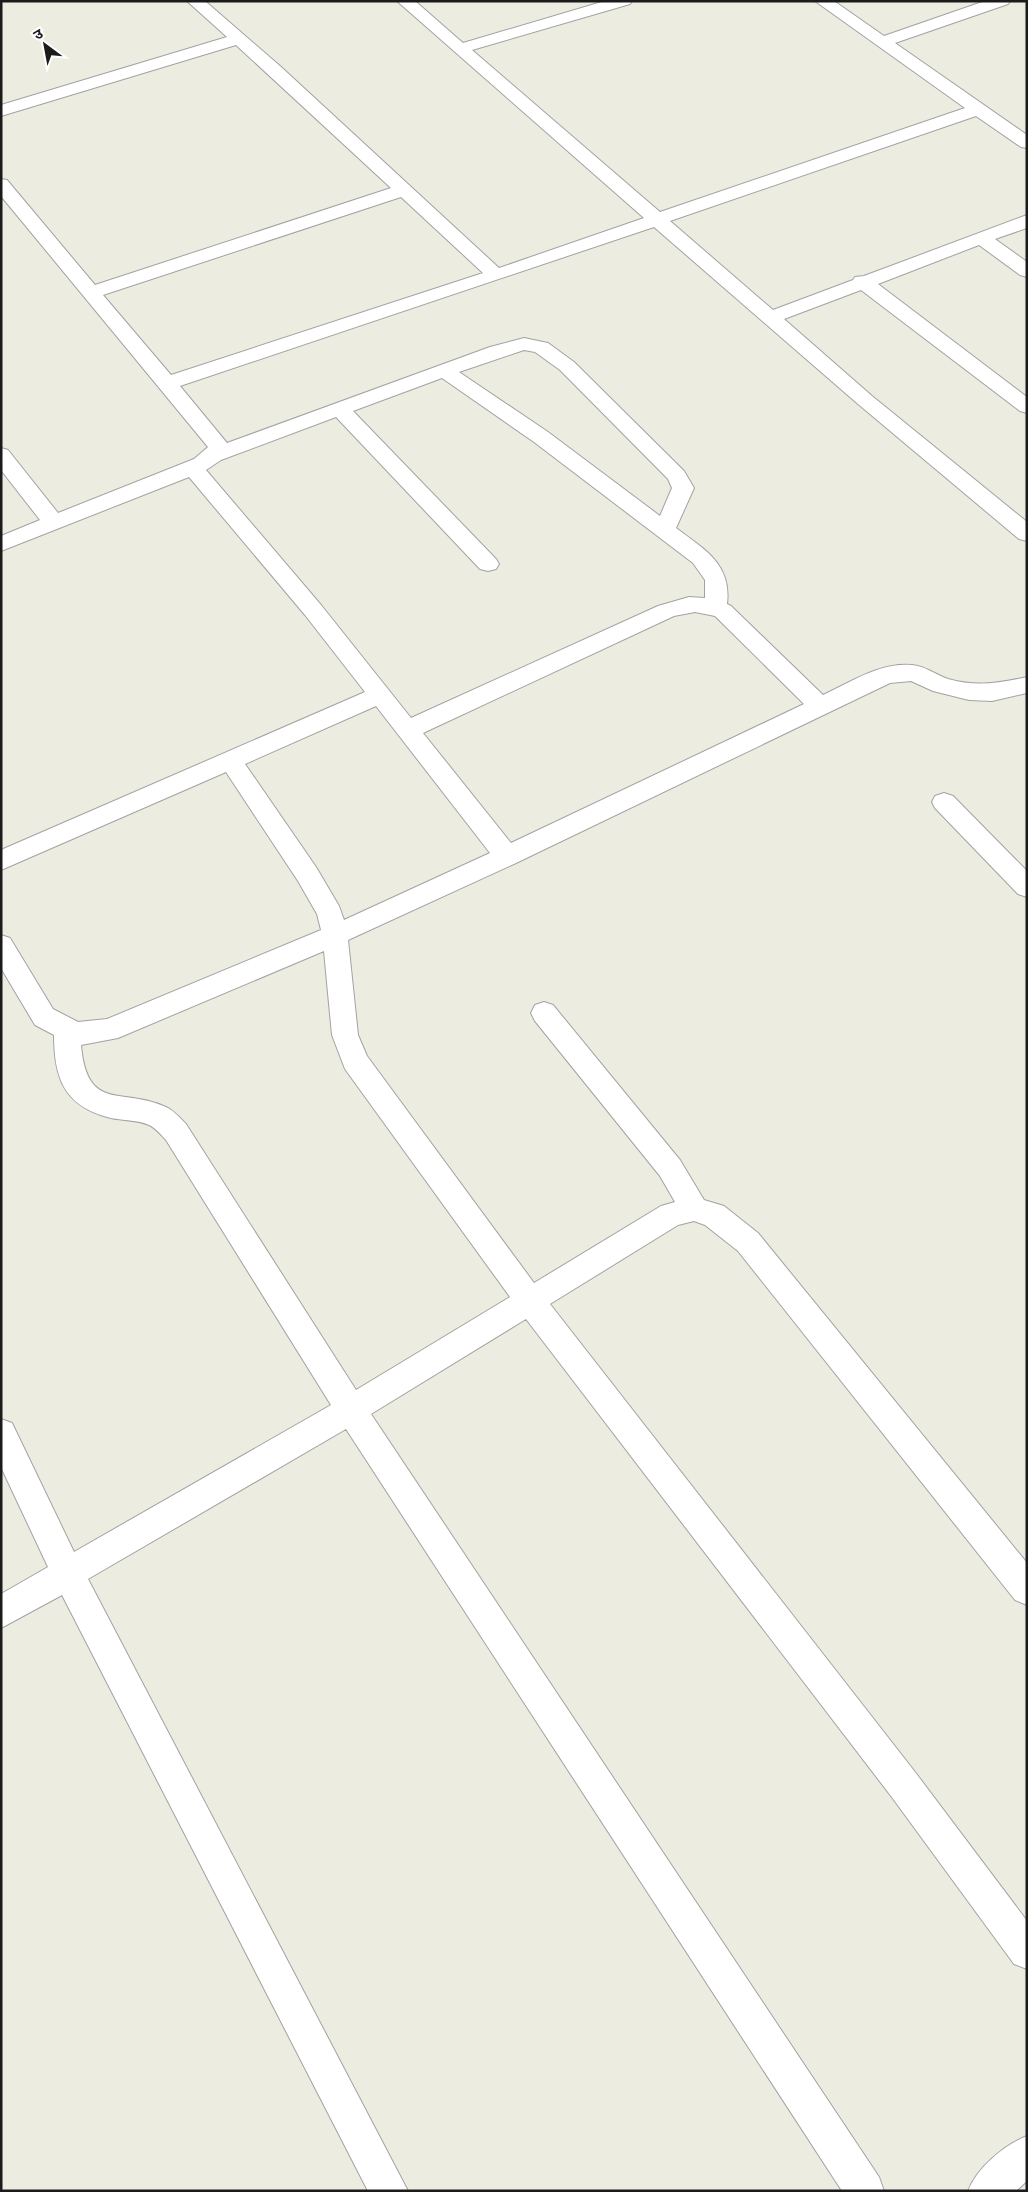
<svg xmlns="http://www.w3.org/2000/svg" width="1028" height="2192" font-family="Helvetica,'Noto Sans Devanagari',sans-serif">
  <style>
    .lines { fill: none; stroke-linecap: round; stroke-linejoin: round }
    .minor-casing { stroke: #a2a2a2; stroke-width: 2 }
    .minor { fill: #fff; fill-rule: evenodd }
  </style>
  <rect width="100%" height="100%" fill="#edece0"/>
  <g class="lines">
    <g class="minor-casing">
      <g id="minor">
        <path d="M 187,1 L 205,1 L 280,66 L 499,268 L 644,218 L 397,1 L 415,1 L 463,43 L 605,1 L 632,1 L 630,4 L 472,50 L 660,212 L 965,108 L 815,1 L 834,1 L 884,36 L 985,1 L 1010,1 L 1008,4 L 895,43 L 1027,135 L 1027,148 L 1021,147 L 976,116 L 670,221 L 773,310 L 853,280 L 855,277 L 864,276 L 1027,215 L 1027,228 L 995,239 L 1027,262 L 1027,277 L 1020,275 L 979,245 L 878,284 L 1027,397 L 1027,413 L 1020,411 L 861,290 L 784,319 L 872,396 L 1027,522 L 1027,541 L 1019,539 L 858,404 L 654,227 L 180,386 L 227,443 L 490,347 L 524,338 L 548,343 L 574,362 L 684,471 L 694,488 L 676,528 C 704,549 732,564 727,604 L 731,606 L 823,695 C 851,682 880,662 912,665 C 925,666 936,675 948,679 C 976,687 999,683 1027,677 L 1027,693 L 992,701 L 969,700 L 933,691 L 911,681 L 890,683 L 516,863 L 348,940 L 358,1035 L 367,1056 L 534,1283 L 661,1206 L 675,1202 L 660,1176 L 535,1021 L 531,1013 L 535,1005 L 544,1002 L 553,1005 L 680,1160 L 704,1200 L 724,1206 L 758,1233 L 1027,1563 L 1027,1605 L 1015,1600 L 738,1251 L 705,1225 L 694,1221 L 678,1225 L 550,1304 L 915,1772 L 1027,1921 L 1027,1969 L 1014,1964 L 891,1796 L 526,1319 L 371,1414 L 879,2177 L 884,2191 L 842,2191 L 346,1429 L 88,1579 L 408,2191 L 368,2191 L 62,1595 L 1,1628 L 1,1594 L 48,1567 L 1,1467 L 1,1419 L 12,1423 L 74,1552 L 331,1405 L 166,1140 C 161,1135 156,1128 149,1125 C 136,1119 120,1121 107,1117 C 63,1105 54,1076 54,1035 L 35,1025 L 1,968 L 1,935 L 10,938 L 53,1009 L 78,1022 L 107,1019 L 321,930 L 317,914 L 298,881 L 226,772 L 1,870 L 1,850 L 365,692 L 305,615 L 189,477 L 1,551 L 1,536 L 40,520 L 1,470 L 1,448 L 8,450 L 58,513 L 194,459 L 208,447 L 1,196 L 1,179 L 7,180 L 95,285 L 391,188 L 236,45 L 1,116 L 1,105 L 227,37 ZM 401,197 L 483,273 L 171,375 L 103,295 ZM 524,350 L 535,352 L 560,370 L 668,479 L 672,488 L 660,516 L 548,432 L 459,372 ZM 442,378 L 534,442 L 693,563 L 705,580 L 705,598 L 689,597 L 658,606 L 411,718 L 321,605 L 206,470 L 221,460 L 336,417 L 480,569 L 488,571 L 496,569 L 499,564 L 496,559 L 353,411 ZM 695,612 L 715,616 L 804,704 L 511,843 L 423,733 L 674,616 ZM 376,706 L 490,853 L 344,920 L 339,906 L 316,867 L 245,764 ZM 324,951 L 332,1035 L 345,1069 L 510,1297 L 356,1390 L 186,1124 C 180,1118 175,1112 168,1108 C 123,1086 87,1114 81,1045 L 118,1038 Z"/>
        <path d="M 944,793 L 953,796 L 1027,871 L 1027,897 L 1018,894 L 935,808 L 932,802 L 935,796 Z"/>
        <path d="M 1027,2136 L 1027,2181 L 1016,2191 L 968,2191 C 977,2168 1004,2145 1027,2136 Z"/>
      </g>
    </g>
    <use href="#minor" class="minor"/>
  </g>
  <rect width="1028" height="2192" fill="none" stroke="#1b1b1b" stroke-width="5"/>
  <g transform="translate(45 45) rotate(328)" stroke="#ffffff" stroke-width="4" paint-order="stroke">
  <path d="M0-4L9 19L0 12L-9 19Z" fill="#1b1b1b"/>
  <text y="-8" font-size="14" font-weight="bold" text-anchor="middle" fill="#1b1b1b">उ</text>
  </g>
</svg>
